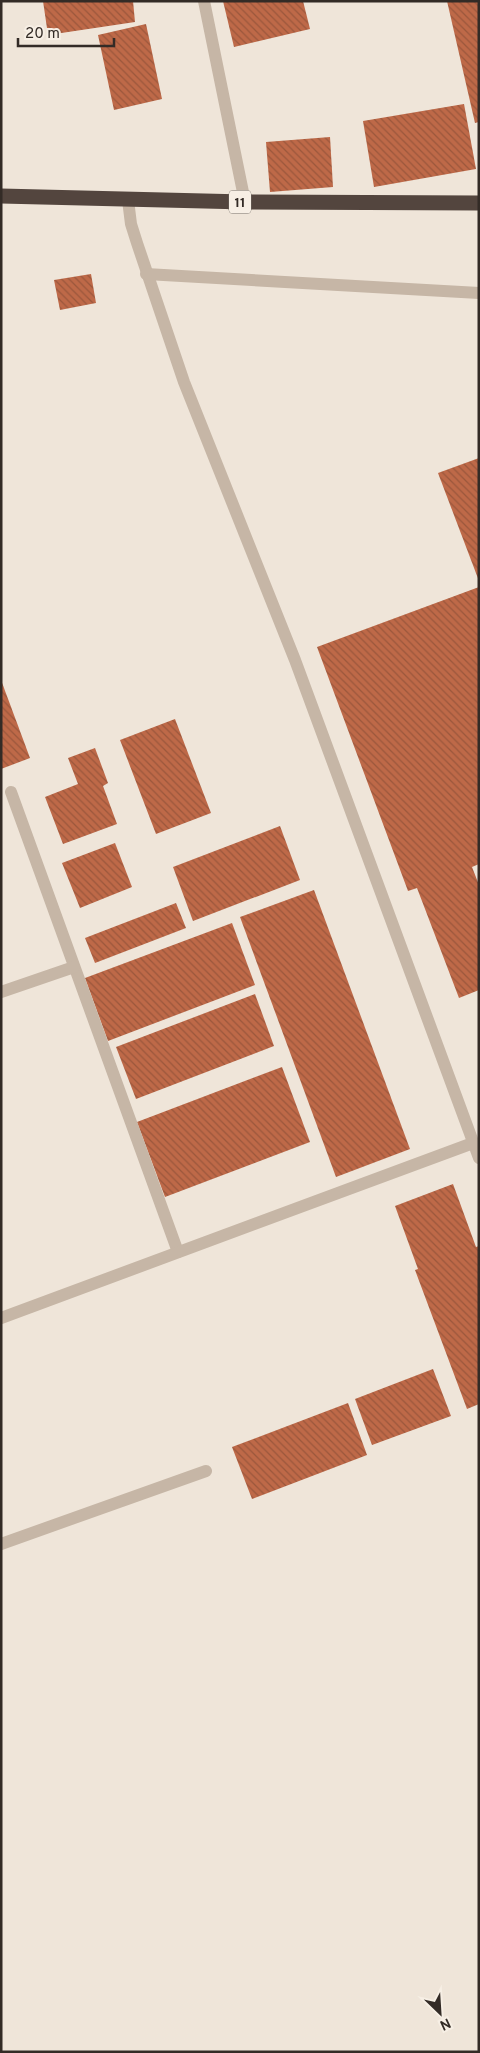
<svg xmlns="http://www.w3.org/2000/svg" width="480" height="2053" font-family="Overpass,sans-serif">
  <style>
    .building { fill: url(#building-back-hatch) }
    .lines { fill: none; stroke-linecap: round; stroke-linejoin: round }
    .minor { stroke: #c6b6a6; stroke-width: 12 }
    .highway { stroke: #53453e; stroke-width: 15 }
    .labels { text-anchor: middle; stroke-width: 4; stroke-linejoin: round; paint-order: stroke }
    .shield { fill: #f7efe5; stroke: #6e665f; stroke-width: 1 }
    .shield-label { font-size: 14px; font-weight: bold; fill: #332b26 }
  </style>
  <defs>
    <pattern id="building-back-hatch" width="6" height="6" patternUnits="userSpaceOnUse" patternTransform="scale(1.25)"><rect width="6" height="6" fill="#be6948"/><path d="M-1 5l2 2M0 0l6 6M5-1l2 2" fill="none" stroke="#9b573c"/></pattern>
  </defs>
  <rect width="100%" height="100%" fill="#efe5d9"/>
  <g class="building">
    <path d="M 43,1 L 133,1 L 135,22 L 48,35 Z"/>
    <path d="M 223,1 L 303,1 L 310,29 L 234,47 Z"/>
    <path d="M 447,1 L 479,1 L 479,122 L 475,123 Z"/>
    <path d="M 146,24 L 162,99 L 114,110 L 98,35 Z"/>
    <path d="M 464,104 L 476,169 L 374,187 L 363,121 Z"/>
    <path d="M 330,137 L 333,187 L 270,192 L 266,142 Z"/>
    <path d="M 91,274 L 96,303 L 60,310 L 54,280 Z"/>
    <path d="M 479,458 L 479,581 L 438,473 Z"/>
    <path d="M 479,587 L 479,864 L 472,867 L 479,885 L 479,990 L 459,998 L 417,888 L 408,891 L 317,647 Z"/>
    <path d="M 1,680 L 30,758 L 1,769 Z"/>
    <path d="M 175,719 L 211,813 L 156,834 L 120,740 Z"/>
    <path d="M 95,748 L 108,783 L 103,786 L 117,824 L 63,844 L 45,797 L 78,784 L 68,758 Z"/>
    <path d="M 280,826 L 300,880 L 193,921 L 173,867 Z"/>
    <path d="M 115,843 L 132,887 L 80,908 L 62,863 Z"/>
    <path d="M 314,890 L 410,1149 L 336,1177 L 240,917 Z"/>
    <path d="M 176,903 L 186,928 L 95,963 L 85,938 Z"/>
    <path d="M 232,923 L 255,985 L 108,1041 L 85,978 Z"/>
    <path d="M 255,994 L 274,1046 L 136,1099 L 116,1047 Z"/>
    <path d="M 282,1067 L 310,1142 L 165,1197 L 137,1122 Z"/>
    <path d="M 453,1184 L 476,1247 L 479,1246 L 479,1404 L 467,1409 L 415,1270 L 418,1269 L 395,1206 Z"/>
    <path d="M 433,1369 L 451,1416 L 372,1445 L 355,1399 Z"/>
    <path d="M 348,1403 L 367,1455 L 252,1499 L 232,1447 Z"/>
  </g>
  <g class="lines">
    <g class="minor">
      <path d="M 204,1 L 245,202"/>
      <path d="M 128,200 L 131,224 L 137,243 L 184,382 L 295,660 L 479,1158"/>
      <path d="M 146,274 L 479,293"/>
      <path d="M 11,792 L 178,1252"/>
      <path d="M 1,992 L 74,967"/>
      <path d="M 1,1318 L 473,1143"/>
      <path d="M 1,1544 L 206,1471"/>
    </g>
    <path class="highway" d="M 1,196 L 245,202 L 479,203"/>
  </g>
  <g class="labels">
    <rect class="shield" x="229" y="190.5" width="22" height="23" rx="4"/>
    <g class="shield-label">
      <text x="240" y="207">11</text>
    </g>
  </g>
  <rect width="480" height="2053" fill="none" stroke="#332b26" stroke-width="5"/>
  <g transform="translate(440 2013) rotate(155)" stroke="#f7efe5" stroke-width="4" paint-order="stroke">
  <path d="M0-4L9 19L0 12L-9 19Z" fill="#332b26"/>
  <text y="-8" font-size="14" font-weight="bold" text-anchor="middle" fill="#332b26">N</text>
  </g>
  <path d="M18 38v8h96v-8" fill="none" stroke="#332b26" stroke-width="2.5"/>
  <text x="25" y="38" font-size="15" fill="#332b26" stroke="#f7efe5" stroke-width="4" paint-order="stroke">20 m</text>
</svg>
